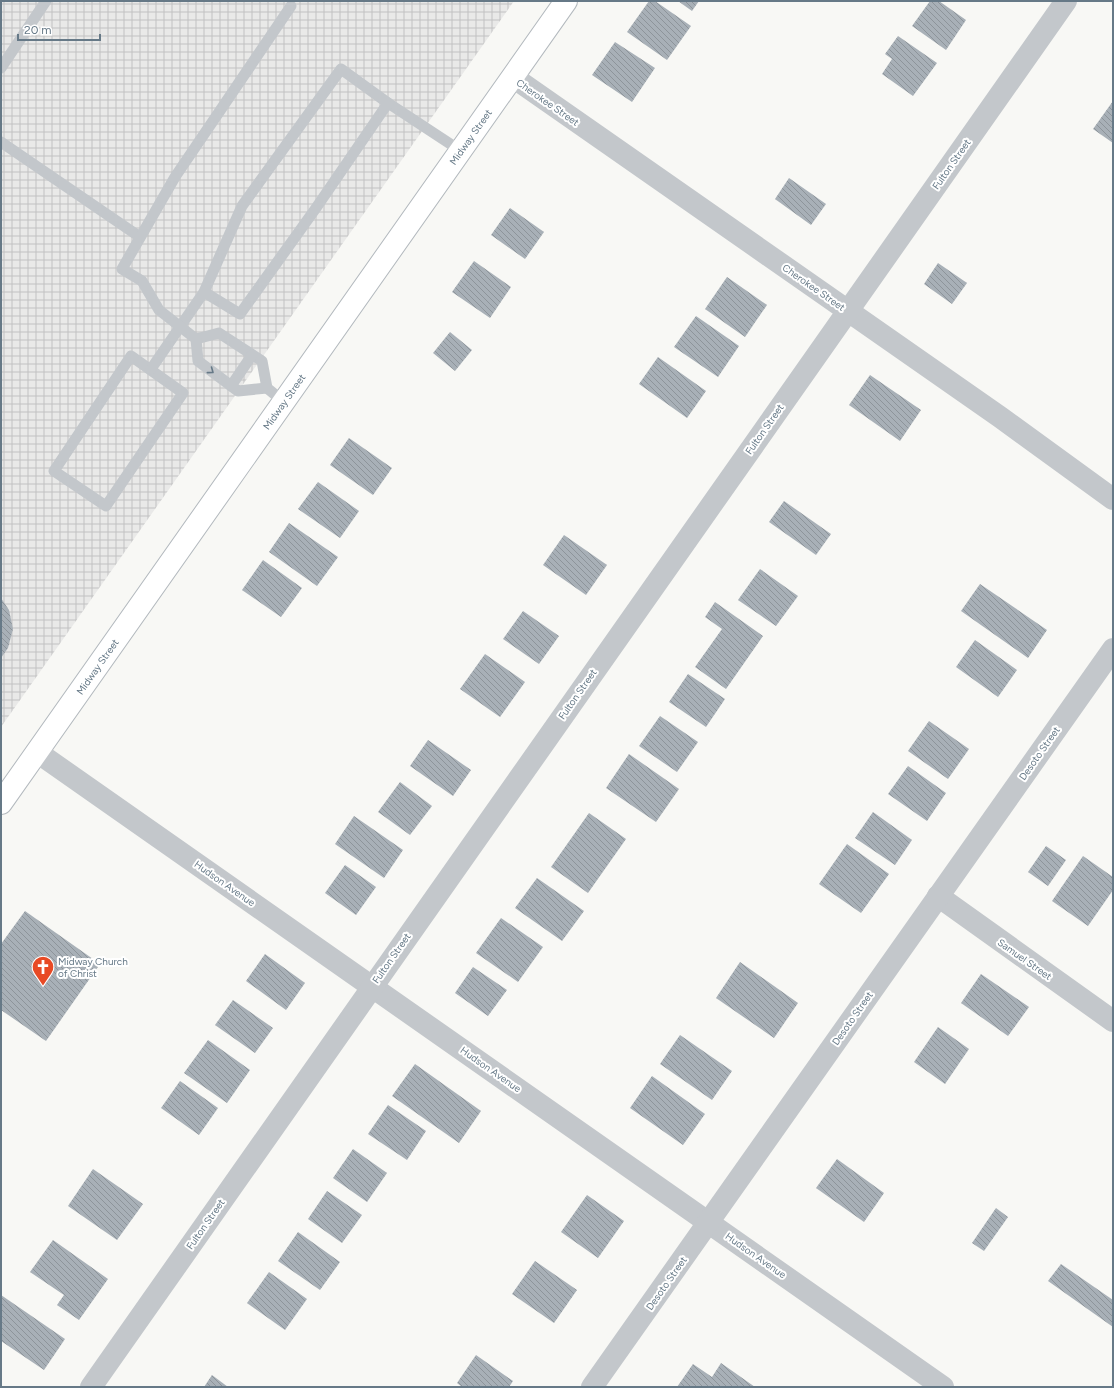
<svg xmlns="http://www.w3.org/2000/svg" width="1114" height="1388" font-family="Figtree,sans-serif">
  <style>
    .industrial { fill: url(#industrial-grid) }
    .building { fill: url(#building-back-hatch) }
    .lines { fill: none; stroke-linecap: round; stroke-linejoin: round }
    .secondary-casing { stroke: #b3b9be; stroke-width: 24 }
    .lane { stroke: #c3c7cb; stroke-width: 11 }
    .street { stroke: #c3c7cb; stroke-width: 22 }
    .secondary { stroke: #fff; stroke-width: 22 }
    .oneway { stroke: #667987 }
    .labels { text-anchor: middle; stroke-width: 4; stroke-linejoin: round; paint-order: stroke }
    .street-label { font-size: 10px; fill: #667987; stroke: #fff }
    .poi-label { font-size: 10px; fill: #667987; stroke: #fff; text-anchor: start }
  </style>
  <defs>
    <pattern id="industrial-grid" width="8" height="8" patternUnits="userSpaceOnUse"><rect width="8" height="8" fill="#e9e9e8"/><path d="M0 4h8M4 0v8" fill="none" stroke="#c1c2c2"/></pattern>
    <pattern id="building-back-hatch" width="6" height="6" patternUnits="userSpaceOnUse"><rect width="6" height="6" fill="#a8b0b7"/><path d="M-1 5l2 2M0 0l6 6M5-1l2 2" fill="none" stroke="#8d949a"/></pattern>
  </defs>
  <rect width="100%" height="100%" fill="#f8f8f5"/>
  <path class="industrial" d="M 1,1 L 514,1 L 1,727 Z"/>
  <g class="building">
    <path d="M 649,1 L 655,1 L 691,26 L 667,60 L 627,32 Z"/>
    <path d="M 678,1 L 699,1 L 692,11 Z"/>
    <path d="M 930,1 L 939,1 L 966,20 L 946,50 L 912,26 Z"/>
    <path d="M 898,36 L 937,63 L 913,96 L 882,74 L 892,59 L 885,54 Z"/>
    <path d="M 615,42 L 655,68 L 632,102 L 592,75 Z"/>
    <path d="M 1113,101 L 1113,143 L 1093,129 Z"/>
    <path d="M 789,178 L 826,204 L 811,225 L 775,199 Z"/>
    <path d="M 510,208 L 544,232 L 525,259 L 491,235 Z"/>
    <path d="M 474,261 L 511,287 L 490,318 L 452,292 Z"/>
    <path d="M 938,263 L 967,283 L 952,304 L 924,284 Z"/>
    <path d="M 727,277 L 767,305 L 745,337 L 705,309 Z"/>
    <path d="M 696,316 L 739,346 L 718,377 L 674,347 Z"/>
    <path d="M 450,332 L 472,350 L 455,371 L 433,353 Z"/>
    <path d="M 658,357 L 706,391 L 687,418 L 639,384 Z"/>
    <path d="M 870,375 L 921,410 L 900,441 L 849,405 Z"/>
    <path d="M 349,438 L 392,468 L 373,495 L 330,465 Z"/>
    <path d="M 318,482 L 359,511 L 340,538 L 298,509 Z"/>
    <path d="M 784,501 L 831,534 L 816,555 L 769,522 Z"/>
    <path d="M 289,523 L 338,557 L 317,586 L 269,552 Z"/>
    <path d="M 564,535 L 607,565 L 586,595 L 543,565 Z"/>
    <path d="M 263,560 L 302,588 L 281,617 L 242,590 Z"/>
    <path d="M 760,569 L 798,596 L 776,626 L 738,600 Z"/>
    <path d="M 980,584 L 1047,630 L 1028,658 L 961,611 Z"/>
    <path d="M 1,598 L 9,610 L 13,629 L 8,648 L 1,658 Z"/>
    <path d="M 715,602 L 763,636 L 726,689 L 695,667 L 722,629 L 705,617 Z"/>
    <path d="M 523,611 L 559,636 L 539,664 L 503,639 Z"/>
    <path d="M 975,640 L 1017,670 L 998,697 L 956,667 Z"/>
    <path d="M 485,654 L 525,682 L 500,717 L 460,689 Z"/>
    <path d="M 688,674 L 725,699 L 706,727 L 669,702 Z"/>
    <path d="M 660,716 L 698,742 L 677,772 L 639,746 Z"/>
    <path d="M 929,721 L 969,749 L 948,779 L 908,751 Z"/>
    <path d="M 428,740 L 471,770 L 453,796 L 410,766 Z"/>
    <path d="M 629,754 L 679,789 L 656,822 L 606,788 Z"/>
    <path d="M 908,766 L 946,793 L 927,821 L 888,794 Z"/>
    <path d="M 400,782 L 432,806 L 410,835 L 378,812 Z"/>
    <path d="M 873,812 L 912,840 L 895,865 L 855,838 Z"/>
    <path d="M 589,813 L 626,839 L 588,893 L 551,867 Z"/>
    <path d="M 354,816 L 403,850 L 384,878 L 335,844 Z"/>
    <path d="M 847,844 L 889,874 L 861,913 L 819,884 Z"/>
    <path d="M 1046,846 L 1066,860 L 1048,886 L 1028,872 Z"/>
    <path d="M 1083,856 L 1113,877 L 1113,890 L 1088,926 L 1052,901 Z"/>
    <path d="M 345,865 L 376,887 L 356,915 L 325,893 Z"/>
    <path d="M 537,878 L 584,911 L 562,941 L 515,908 Z"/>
    <path d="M 25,911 L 100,964 L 46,1041 L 1,1010 L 1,944 Z"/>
    <path d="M 501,918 L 543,947 L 518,982 L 476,953 Z"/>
    <path d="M 265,954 L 305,983 L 286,1010 L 246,981 Z"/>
    <path d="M 740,962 L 798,1003 L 774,1038 L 716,998 Z"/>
    <path d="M 473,967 L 507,990 L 488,1016 L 455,993 Z"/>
    <path d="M 981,974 L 1029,1007 L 1008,1036 L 961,1003 Z"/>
    <path d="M 233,1000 L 273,1028 L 255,1053 L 215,1025 Z"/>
    <path d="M 938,1027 L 969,1049 L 945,1084 L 914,1062 Z"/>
    <path d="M 680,1035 L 732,1071 L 712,1100 L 660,1064 Z"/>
    <path d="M 208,1040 L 250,1070 L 227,1103 L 184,1073 Z"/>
    <path d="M 415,1064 L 481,1111 L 459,1143 L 392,1096 Z"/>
    <path d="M 652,1076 L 705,1114 L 683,1145 L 630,1108 Z"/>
    <path d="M 180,1081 L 218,1108 L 199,1135 L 161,1108 Z"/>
    <path d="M 388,1105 L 426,1131 L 407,1160 L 368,1134 Z"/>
    <path d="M 353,1149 L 387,1173 L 367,1202 L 333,1178 Z"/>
    <path d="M 837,1159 L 884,1193 L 864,1222 L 816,1188 Z"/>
    <path d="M 93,1169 L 143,1204 L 117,1240 L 68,1206 Z"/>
    <path d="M 327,1191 L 362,1215 L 342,1243 L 308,1219 Z"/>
    <path d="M 587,1195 L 624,1221 L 598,1258 L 561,1232 Z"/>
    <path d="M 996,1208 L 1008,1217 L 984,1251 L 972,1243 Z"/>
    <path d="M 298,1232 L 340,1262 L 320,1290 L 278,1261 Z"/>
    <path d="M 53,1240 L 108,1279 L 79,1320 L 57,1305 L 64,1295 L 30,1272 Z"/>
    <path d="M 535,1261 L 577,1290 L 554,1323 L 512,1294 Z"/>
    <path d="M 1061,1264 L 1113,1300 L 1113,1327 L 1048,1281 Z"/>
    <path d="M 269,1272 L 307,1299 L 285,1330 L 247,1303 Z"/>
    <path d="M 1,1295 L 65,1339 L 44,1370 L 1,1341 Z"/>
    <path d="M 476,1355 L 513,1381 L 509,1387 L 462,1387 L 457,1383 Z"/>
    <path d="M 721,1363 L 755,1387 L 677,1387 L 693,1364 L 712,1377 Z"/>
    <path d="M 212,1375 L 228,1387 L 204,1387 Z"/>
  </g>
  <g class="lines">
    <g class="secondary-casing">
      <g id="secondary">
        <path id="s1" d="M 1,803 L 566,1"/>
      </g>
    </g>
    <g class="lane">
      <path d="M 1,68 L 46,1"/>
      <path d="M 388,103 L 461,151"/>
      <path d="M 1,142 L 140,237"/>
      <path d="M 196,339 L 219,333 L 262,361 L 267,388 L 284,402"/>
      <path d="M 131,356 L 183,393 L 106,506 L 54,471 Z"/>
      <path d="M 151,369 L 204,292 L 242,206 L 341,69 L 388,103 L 316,208 L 240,314 L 204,292"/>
      <path d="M 231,386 L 252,355"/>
      <path d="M 267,388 L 238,391 L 198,361 L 196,339 L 159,310 L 142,281 L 122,269 L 175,177 L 291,6"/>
    </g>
    <g class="street">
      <path d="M 513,77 L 1000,417 L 1113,499"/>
      <path d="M 37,752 L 943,1387"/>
      <path d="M 938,896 L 1113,1021"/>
      <path d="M 91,1387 L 1066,1"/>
      <path d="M 592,1387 L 1113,649"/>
    </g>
    <use href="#secondary" class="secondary"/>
  </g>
  <defs><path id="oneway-chevron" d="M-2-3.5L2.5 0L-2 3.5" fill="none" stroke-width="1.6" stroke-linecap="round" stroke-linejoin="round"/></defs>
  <use class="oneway" href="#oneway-chevron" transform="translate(211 371) rotate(37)"/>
  <defs>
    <g id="church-pin" transform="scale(1.15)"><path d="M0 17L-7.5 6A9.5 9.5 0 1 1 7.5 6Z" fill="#e84a25" stroke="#fff"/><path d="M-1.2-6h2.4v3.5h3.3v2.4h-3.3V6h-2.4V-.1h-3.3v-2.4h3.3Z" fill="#fff"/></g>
  </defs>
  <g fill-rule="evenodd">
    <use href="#church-pin" x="43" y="967"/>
  </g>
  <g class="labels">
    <g class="street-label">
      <text transform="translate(548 102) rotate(35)" y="4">Cherokee Street</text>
      <text dy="4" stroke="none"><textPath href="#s1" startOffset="815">Midway Street</textPath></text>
      <text transform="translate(951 164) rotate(-55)" y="4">Fulton Street</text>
      <text transform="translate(814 287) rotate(35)" y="4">Cherokee Street</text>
      <text dy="4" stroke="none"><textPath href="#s1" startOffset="491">Midway Street</textPath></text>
      <text transform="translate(764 429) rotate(-55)" y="4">Fulton Street</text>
      <text dy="4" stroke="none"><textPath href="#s1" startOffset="167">Midway Street</textPath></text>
      <text transform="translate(577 694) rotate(-55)" y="4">Fulton Street</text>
      <text transform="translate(1039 753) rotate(-55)" y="4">Desoto Street</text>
      <text transform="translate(225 883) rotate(35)" y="4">Hudson Avenue</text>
      <text transform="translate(391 958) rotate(-55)" y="4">Fulton Street</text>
      <text transform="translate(1025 959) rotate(35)" y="4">Samuel Street</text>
      <text transform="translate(852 1018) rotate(-55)" y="4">Desoto Street</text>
      <text transform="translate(491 1069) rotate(35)" y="4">Hudson Avenue</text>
      <text transform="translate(205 1224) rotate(-55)" y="4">Fulton Street</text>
      <text transform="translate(756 1255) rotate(35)" y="4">Hudson Avenue</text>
      <text transform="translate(666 1283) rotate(-55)" y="4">Desoto Street</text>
    </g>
    <g class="poi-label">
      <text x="58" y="965">Midway Church<tspan x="58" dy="12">of Christ</tspan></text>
    </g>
  </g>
  <rect width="1114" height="1388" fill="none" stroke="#667987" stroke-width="4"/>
  <path d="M18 34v6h82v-6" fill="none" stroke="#667987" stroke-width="2"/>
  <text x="24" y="34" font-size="12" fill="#667987" stroke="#ffffff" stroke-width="3" paint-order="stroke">20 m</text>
</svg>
